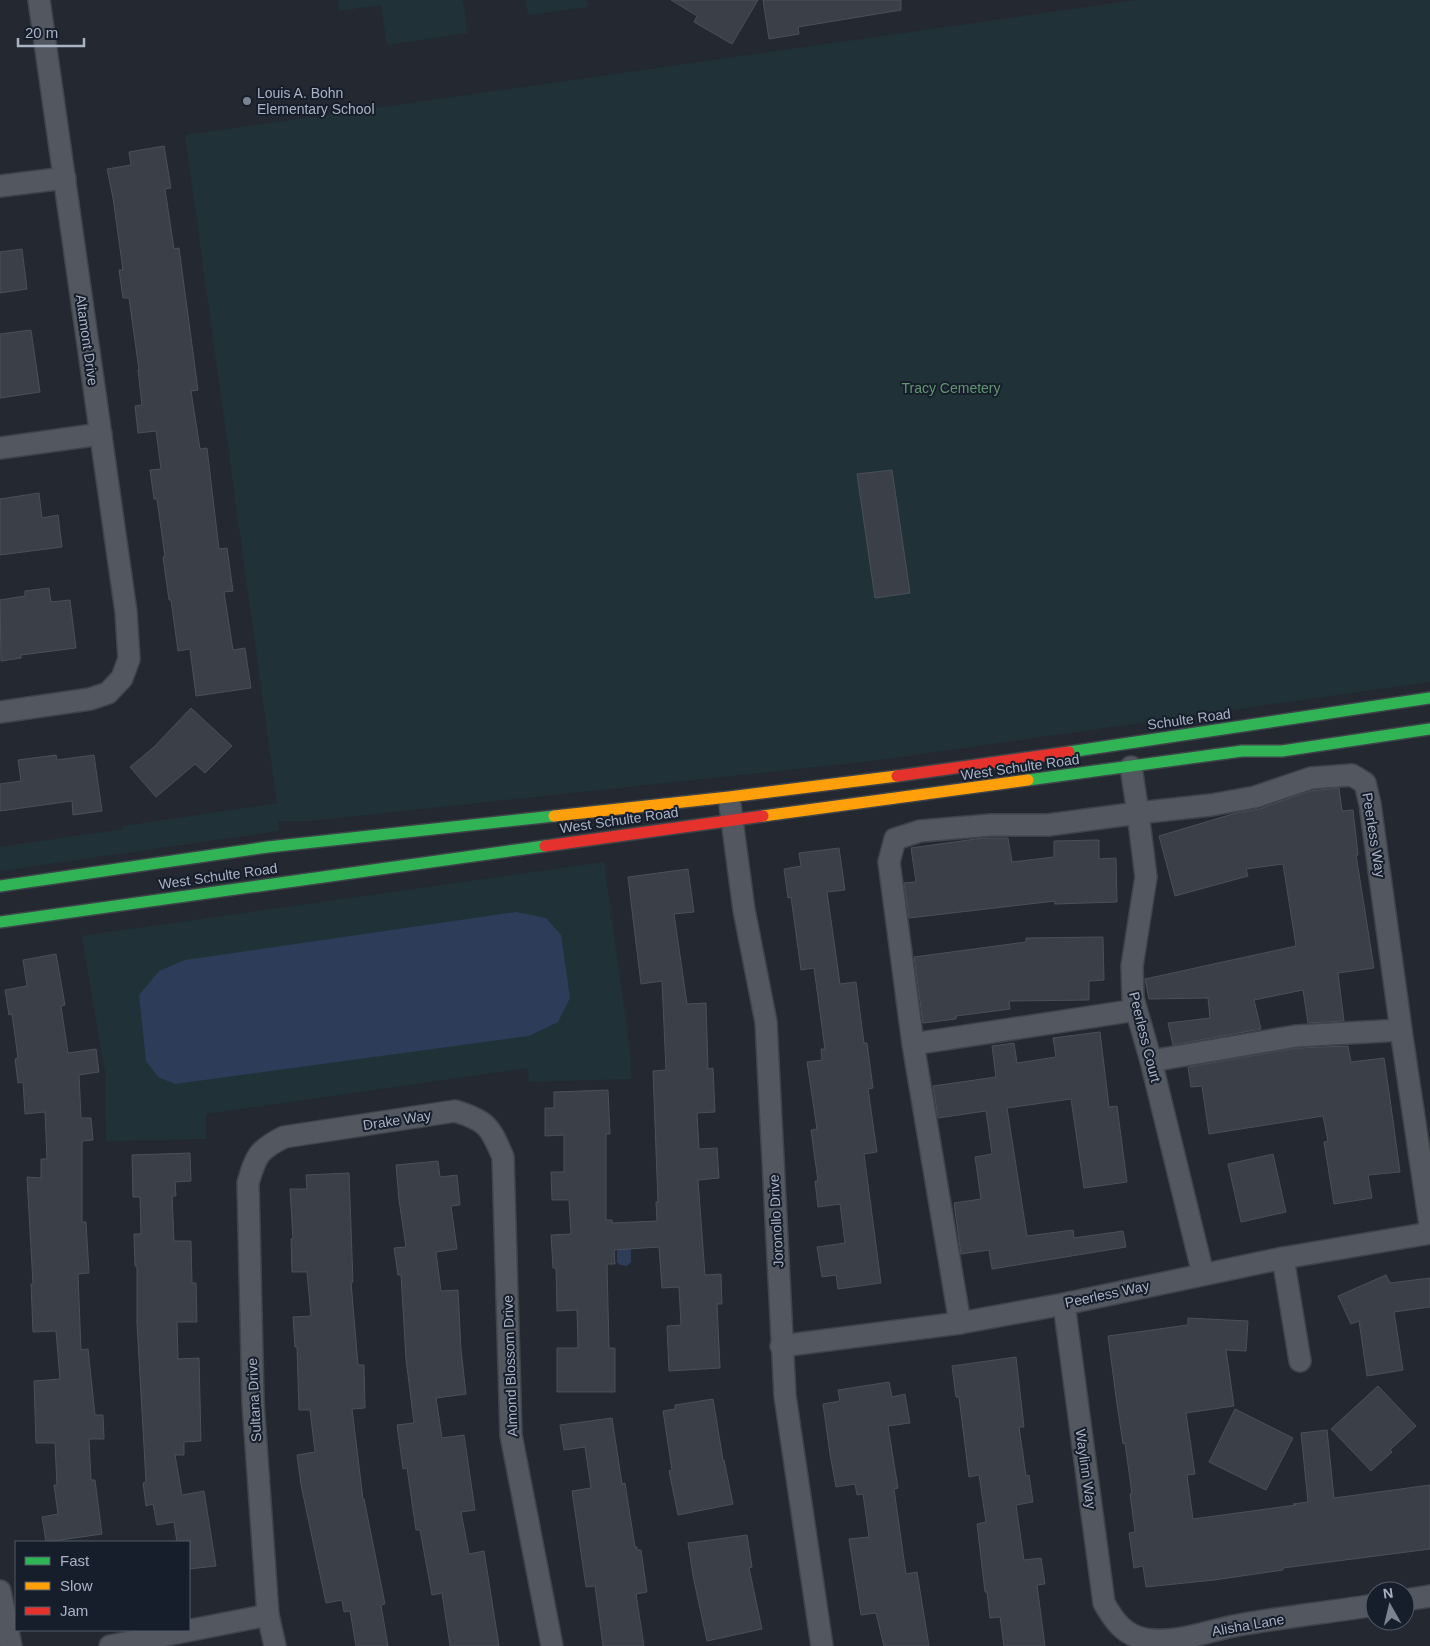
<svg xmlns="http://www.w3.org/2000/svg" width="1430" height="1646" font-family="Helvetica,sans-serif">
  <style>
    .green { fill: #203237 }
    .water { fill: #2c3c59 }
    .building { fill: #3b3f48; stroke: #4a505a }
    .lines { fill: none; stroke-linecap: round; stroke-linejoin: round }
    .street-casing { stroke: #3f434a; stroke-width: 24 }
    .fast-casing { stroke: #3f434a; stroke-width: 14 }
    .slow-casing { stroke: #3f434a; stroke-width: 14 }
    .jam-casing { stroke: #3f434a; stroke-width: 14 }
    .street { stroke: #525760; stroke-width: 21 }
    .fast { stroke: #30b455; stroke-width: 11 }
    .slow { stroke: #ff9f0a; stroke-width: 11 }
    .jam { stroke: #e5322d; stroke-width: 11 }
    .poi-dot { fill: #7b8291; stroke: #171e2b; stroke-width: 2 }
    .labels { text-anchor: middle; stroke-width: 4; stroke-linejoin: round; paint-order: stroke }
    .poi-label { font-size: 14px; fill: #aab3c5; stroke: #171e2b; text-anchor: start }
    .street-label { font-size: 14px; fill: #aab3c5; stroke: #171e2b }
    .park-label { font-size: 14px; fill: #619671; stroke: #171e2b }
  </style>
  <rect width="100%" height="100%" fill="#232831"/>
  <g class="green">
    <path d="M 338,0 L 463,0 L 468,33 L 387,45 L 381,5 L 339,11 Z"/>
    <path d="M 526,0 L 587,0 L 588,7 L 528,15 Z"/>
    <path d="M 1136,0 L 1430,0 L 1430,682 L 871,761 L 309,821 L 279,821 L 278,831 L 0,871 L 0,847 L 123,829 L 123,826 L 277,803 L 185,135 Z"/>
    <path d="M 604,862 L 631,1059 L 631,1079 L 529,1082 L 528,1068 L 206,1114 L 206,1139 L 106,1141 L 105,1073 L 82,936 Z"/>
  </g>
  <g class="water">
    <path d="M 516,912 L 546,918 L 561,935 L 570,998 L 558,1022 L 529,1036 L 175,1084 L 158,1077 L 146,1061 L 139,995 L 159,971 L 185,960 Z"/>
    <path d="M 631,1235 L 631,1262 L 627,1266 L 620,1265 L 617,1262 L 617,1251 Z"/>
  </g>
  <g class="building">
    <path d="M 671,0 L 758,0 L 732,44 L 694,22 L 697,16 Z"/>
    <path d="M 763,0 L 901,0 L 901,10 L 798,27 L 799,34 L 769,39 Z"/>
    <path d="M 164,146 L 171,188 L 165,189 L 174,249 L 179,248 L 198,390 L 191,391 L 200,449 L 207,448 L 219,549 L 227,548 L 233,591 L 224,592 L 233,650 L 245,648 L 251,688 L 196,696 L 190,649 L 178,651 L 171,600 L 169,600 L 163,557 L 165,557 L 157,499 L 154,499 L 150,470 L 161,469 L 156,431 L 138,433 L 135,406 L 142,405 L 138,370 L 139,370 L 129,298 L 123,298 L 119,270 L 123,270 L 113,198 L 107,169 L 131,165 L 129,152 Z"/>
    <path d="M 22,249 L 27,289 L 0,293 L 0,252 Z"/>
    <path d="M 31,330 L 40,392 L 0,398 L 0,334 Z"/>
    <path d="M 892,470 L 910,593 L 875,598 L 857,474 Z"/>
    <path d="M 39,493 L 42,518 L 58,515 L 62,547 L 0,555 L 0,499 Z"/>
    <path d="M 49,588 L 51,602 L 70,600 L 76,648 L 21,655 L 21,658 L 1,661 L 0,600 L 25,596 L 25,591 Z"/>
    <path d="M 191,708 L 232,746 L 205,773 L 195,764 L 156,797 L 130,767 L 154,747 Z"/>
    <path d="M 56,755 L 57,760 L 94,755 L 102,811 L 73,815 L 72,801 L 0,811 L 0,784 L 21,781 L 18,760 Z"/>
    <path d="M 1339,788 L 1342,811 L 1353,810 L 1358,855 L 1356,855 L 1374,968 L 1338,973 L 1344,1021 L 1308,1023 L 1303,990 L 1254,1000 L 1261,1029 L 1173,1045 L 1168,1023 L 1210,1018 L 1208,998 L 1149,999 L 1145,979 L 1296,946 L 1283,864 L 1246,869 L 1248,876 L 1175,896 L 1159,836 L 1236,813 L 1259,809 L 1310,791 Z"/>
    <path d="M 983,838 L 1008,838 L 1012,862 L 1054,857 L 1054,841 L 1099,840 L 1099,859 L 1116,858 L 1117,902 L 1055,904 L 1055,901 L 909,918 L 904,883 L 916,882 L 911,848 Z"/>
    <path d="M 839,848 L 845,890 L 827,892 L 840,984 L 856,982 L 864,1043 L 867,1043 L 873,1088 L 868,1089 L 877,1152 L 864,1154 L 881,1283 L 838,1289 L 836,1275 L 822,1277 L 817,1247 L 845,1243 L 840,1204 L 818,1207 L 815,1181 L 818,1181 L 811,1130 L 817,1129 L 807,1062 L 822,1060 L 821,1049 L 825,1049 L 814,968 L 801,970 L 791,897 L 788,898 L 784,869 L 801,866 L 799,853 Z"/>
    <path d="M 688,869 L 694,912 L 674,914 L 687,1004 L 706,1003 L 708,1069 L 713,1068 L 715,1112 L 697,1113 L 699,1149 L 717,1148 L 719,1178 L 698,1180 L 705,1275 L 721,1274 L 722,1304 L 717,1304 L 720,1368 L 669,1371 L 667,1326 L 681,1325 L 679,1287 L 662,1288 L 659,1247 L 614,1250 L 615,1264 L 607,1264 L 609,1348 L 615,1348 L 615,1392 L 557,1392 L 557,1348 L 578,1348 L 577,1310 L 557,1311 L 556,1268 L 553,1268 L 551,1235 L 571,1234 L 569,1200 L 552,1200 L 551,1172 L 564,1172 L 564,1135 L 545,1136 L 545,1108 L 554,1108 L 554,1092 L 608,1090 L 610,1134 L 606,1134 L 606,1220 L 612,1220 L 612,1223 L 657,1221 L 656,1202 L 658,1202 L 653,1071 L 666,1070 L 662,981 L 641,984 L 628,877 Z"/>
    <path d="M 1103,937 L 1104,980 L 1089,981 L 1089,1000 L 1009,1001 L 1010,1009 L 956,1016 L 956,1019 L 923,1023 L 914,957 L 1026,942 L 1026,938 Z"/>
    <path d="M 56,954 L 65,1005 L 61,1006 L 68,1053 L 96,1049 L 99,1072 L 79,1075 L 81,1118 L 91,1118 L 93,1140 L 82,1141 L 82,1222 L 86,1222 L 89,1273 L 78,1274 L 81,1350 L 88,1349 L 95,1415 L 103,1415 L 104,1439 L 89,1439 L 91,1480 L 95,1480 L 102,1534 L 46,1542 L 42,1517 L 58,1514 L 54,1485 L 57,1485 L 55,1443 L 36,1443 L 34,1381 L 60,1379 L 56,1331 L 33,1332 L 31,1284 L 33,1284 L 27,1177 L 41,1178 L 41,1159 L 47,1159 L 45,1112 L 25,1114 L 23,1082 L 18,1083 L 15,1059 L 18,1058 L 12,1014 L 9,1015 L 5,990 L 27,986 L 23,960 Z"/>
    <path d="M 1100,1032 L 1109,1107 L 1117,1106 L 1127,1182 L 1084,1188 L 1071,1099 L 1007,1108 L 1027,1236 L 1073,1230 L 1074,1238 L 1123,1231 L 1126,1247 L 992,1269 L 989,1250 L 961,1254 L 954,1203 L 981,1199 L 975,1157 L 992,1154 L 986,1111 L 938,1118 L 933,1086 L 996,1077 L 992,1046 L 1014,1043 L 1017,1063 L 1056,1057 L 1053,1038 Z"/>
    <path d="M 1348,1046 L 1351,1062 L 1384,1058 L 1390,1099 L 1400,1172 L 1368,1175 L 1372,1198 L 1334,1204 L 1324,1142 L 1328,1141 L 1323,1116 L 1209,1134 L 1202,1086 L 1191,1087 L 1188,1067 L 1297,1048 Z"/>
    <path d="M 190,1153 L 191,1181 L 175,1182 L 176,1196 L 172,1196 L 174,1241 L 191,1241 L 192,1283 L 196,1283 L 197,1322 L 177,1322 L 178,1359 L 199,1358 L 201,1441 L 184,1442 L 184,1455 L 175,1455 L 182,1495 L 204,1491 L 216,1566 L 189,1569 L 189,1542 L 177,1542 L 174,1522 L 157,1525 L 153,1504 L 146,1506 L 143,1483 L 146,1482 L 137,1323 L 137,1266 L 135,1266 L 134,1234 L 141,1234 L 140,1197 L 133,1197 L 132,1155 Z"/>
    <path d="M 1273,1154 L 1286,1212 L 1241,1222 L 1228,1164 Z"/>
    <path d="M 438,1161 L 440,1177 L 457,1175 L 460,1205 L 451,1206 L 457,1249 L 436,1252 L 441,1291 L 458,1290 L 461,1350 L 466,1394 L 436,1398 L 442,1438 L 464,1435 L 475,1510 L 461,1512 L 469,1554 L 484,1551 L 499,1646 L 450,1646 L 442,1593 L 432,1595 L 420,1530 L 416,1530 L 407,1468 L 403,1469 L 397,1425 L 414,1423 L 406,1359 L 401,1275 L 398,1275 L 394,1248 L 406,1247 L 399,1200 L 396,1165 Z"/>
    <path d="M 349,1173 L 353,1282 L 351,1282 L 358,1365 L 364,1365 L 365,1408 L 352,1409 L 363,1499 L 364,1499 L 385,1604 L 381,1605 L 388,1646 L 356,1646 L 350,1611 L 344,1612 L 342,1600 L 326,1603 L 301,1485 L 297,1455 L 315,1452 L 310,1410 L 299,1410 L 297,1347 L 295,1347 L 293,1317 L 311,1316 L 307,1272 L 292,1272 L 291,1239 L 293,1239 L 290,1189 L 307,1189 L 306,1175 Z"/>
    <path d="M 1386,1275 L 1390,1283 L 1430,1278 L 1430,1307 L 1394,1312 L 1403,1370 L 1367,1376 L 1359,1321 L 1351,1324 L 1338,1296 Z"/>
    <path d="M 1188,1318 L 1248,1321 L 1246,1351 L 1226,1350 L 1234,1406 L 1186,1413 L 1195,1474 L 1187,1475 L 1193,1519 L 1296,1505 L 1293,1504 L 1308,1502 L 1301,1433 L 1327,1430 L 1334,1498 L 1430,1485 L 1430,1549 L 1283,1568 L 1283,1570 L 1214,1580 L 1146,1587 L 1143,1566 L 1134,1568 L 1129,1533 L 1135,1532 L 1130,1494 L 1132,1494 L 1125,1443 L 1123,1444 L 1117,1404 L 1108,1336 L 1188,1325 Z"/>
    <path d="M 1016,1357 L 1024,1427 L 1019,1427 L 1026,1476 L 1029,1475 L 1033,1502 L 1016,1505 L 1024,1560 L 1041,1558 L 1045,1584 L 1037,1585 L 1045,1646 L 1004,1646 L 1000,1617 L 990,1618 L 987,1592 L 985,1592 L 977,1524 L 986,1522 L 979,1475 L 969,1477 L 959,1397 L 956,1397 L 952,1366 Z"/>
    <path d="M 889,1382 L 892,1397 L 905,1394 L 910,1423 L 888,1426 L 898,1488 L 894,1489 L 906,1574 L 917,1572 L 929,1646 L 884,1646 L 876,1613 L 861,1615 L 849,1539 L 869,1537 L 863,1494 L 857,1495 L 855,1484 L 836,1487 L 830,1454 L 823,1404 L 840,1401 L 838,1390 Z"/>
    <path d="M 1378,1386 L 1416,1426 L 1390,1450 L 1392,1452 L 1371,1471 L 1331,1429 Z"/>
    <path d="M 713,1399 L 723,1460 L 724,1460 L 733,1504 L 678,1515 L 669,1471 L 672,1470 L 663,1411 L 675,1409 L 675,1405 Z"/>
    <path d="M 1235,1409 L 1293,1438 L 1266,1490 L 1209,1462 Z"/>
    <path d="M 612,1418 L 622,1484 L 625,1483 L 635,1547 L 637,1547 L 637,1550 L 641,1550 L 647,1592 L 636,1594 L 644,1646 L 603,1646 L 595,1586 L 586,1587 L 572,1491 L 591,1488 L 585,1447 L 564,1450 L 560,1425 Z"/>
    <path d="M 747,1535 L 752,1567 L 749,1568 L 762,1629 L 707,1641 L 693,1576 L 688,1543 Z"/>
  </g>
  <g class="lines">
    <g class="street-casing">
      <g id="street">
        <path d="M 0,186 L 65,178"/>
        <path d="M 0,448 L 101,434"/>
        <path d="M 0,712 L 90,699 L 108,693 L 122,678 L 129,659 L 126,612 L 39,0"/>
        <path d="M 1131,767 L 1138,813 L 1146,877 L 1132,966 L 1133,998 L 1151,1061 L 1203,1274"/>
        <path d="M 730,805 L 744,910 L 766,1022 L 785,1396 L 822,1646"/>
        <path d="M 913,1044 L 1136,1010"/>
        <path d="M 1151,1061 L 1296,1036 L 1401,1030"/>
        <path d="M 1283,1258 L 1300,1361"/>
        <path d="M 1064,1304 L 1104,1603 C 1114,1621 1124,1635 1145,1639 C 1176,1645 1209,1630 1239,1625 C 1284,1617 1330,1612 1375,1605"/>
        <path d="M 960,1323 L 913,1044 L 889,862 L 895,839 L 920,831 L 991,825 L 1048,825 L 1138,813 L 1211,805 L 1255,797 L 1311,778 L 1352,775 L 1365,783 L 1370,804 L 1401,1030 L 1430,1225"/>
        <path d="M 781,1346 L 960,1323 L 1064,1304 L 1283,1258 L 1430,1233"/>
        <path d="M 0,1591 L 11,1646"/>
        <path d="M 1405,1600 L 1430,1596"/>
        <path d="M 110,1646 L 268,1615"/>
        <path d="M 275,1646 L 268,1615 L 253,1402 L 248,1183 C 256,1156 258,1150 284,1137 L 455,1111 C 488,1121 490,1127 503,1157 L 511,1435 L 552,1646"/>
      </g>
    </g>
    <g class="fast-casing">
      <g id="fast">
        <path d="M 1069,752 L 1430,698"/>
        <path d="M 1028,780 L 1242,751 L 1282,751 L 1430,729"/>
        <path d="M 0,886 L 268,847 L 554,816"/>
        <path d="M 0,922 L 545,846"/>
      </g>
    </g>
    <g class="slow-casing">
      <g id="slow">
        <path d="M 554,816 L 729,797 L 897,776"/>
        <path d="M 763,816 L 1028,780"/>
      </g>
    </g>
    <g class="jam-casing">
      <g id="jam">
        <path d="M 897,776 L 1069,752"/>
        <path d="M 545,846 L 763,816"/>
      </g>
    </g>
    <use href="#street" class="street"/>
    <use href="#fast" class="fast"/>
    <use href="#slow" class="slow"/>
    <use href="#jam" class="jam"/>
  </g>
  <circle class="poi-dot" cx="247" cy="101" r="5"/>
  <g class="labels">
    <g class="poi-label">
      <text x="257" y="98">Louis A. Bohn<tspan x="257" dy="16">Elementary School</tspan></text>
    </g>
    <g class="street-label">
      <text transform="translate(87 340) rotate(82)" y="5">Altamont Drive</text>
      <text transform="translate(1189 719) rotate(-8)" y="5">Schulte Road</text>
      <text transform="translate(1020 767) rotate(-8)" y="5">West Schulte Road</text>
      <text transform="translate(619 820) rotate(-8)" y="5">West Schulte Road</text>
      <text transform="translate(1374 835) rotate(81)" y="5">Peerless Way</text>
      <text transform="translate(218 876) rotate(-8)" y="5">West Schulte Road</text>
      <text transform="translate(1145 1037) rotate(76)" y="5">Peerless Court</text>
      <text transform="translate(397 1120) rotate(-9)" y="5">Drake Way</text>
      <text transform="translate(776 1221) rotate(-93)" y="5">Joronollo Drive</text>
      <text transform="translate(1107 1294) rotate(-12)" y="5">Peerless Way</text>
      <text transform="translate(510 1366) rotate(-92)" y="5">Almond Blossom Drive</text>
      <text transform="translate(254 1400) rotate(-93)" y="5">Sultana Drive</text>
      <text transform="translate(1086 1469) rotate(82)" y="5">Waylinn Way</text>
      <text transform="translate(1248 1625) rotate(-10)" y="5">Alisha Lane</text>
    </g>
    <g class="park-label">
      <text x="951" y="393">Tracy Cemetery</text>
    </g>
  </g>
  <rect x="15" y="1541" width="175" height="90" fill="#171e2b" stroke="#525a69"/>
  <rect x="25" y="1557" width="25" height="8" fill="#30b455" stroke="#525a69"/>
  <text x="60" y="1566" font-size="15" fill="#aab3c5">Fast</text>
  <rect x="25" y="1582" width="25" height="8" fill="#ff9f0a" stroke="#525a69"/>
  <text x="60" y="1591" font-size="15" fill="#aab3c5">Slow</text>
  <rect x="25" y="1607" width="25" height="8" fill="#e5322d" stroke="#525a69"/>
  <text x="60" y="1616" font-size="15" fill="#aab3c5">Jam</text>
  <g transform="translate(1390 1606) rotate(352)"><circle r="24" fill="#171e2b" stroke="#525a69"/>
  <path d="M0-4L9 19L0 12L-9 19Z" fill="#7b8291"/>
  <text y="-8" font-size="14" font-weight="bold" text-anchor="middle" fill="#aab3c5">N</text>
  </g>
  <path d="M18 38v8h66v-8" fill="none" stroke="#aab3c5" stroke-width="2.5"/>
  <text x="25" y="38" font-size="15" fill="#aab3c5" stroke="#171e2b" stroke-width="4" paint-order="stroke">20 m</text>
</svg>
